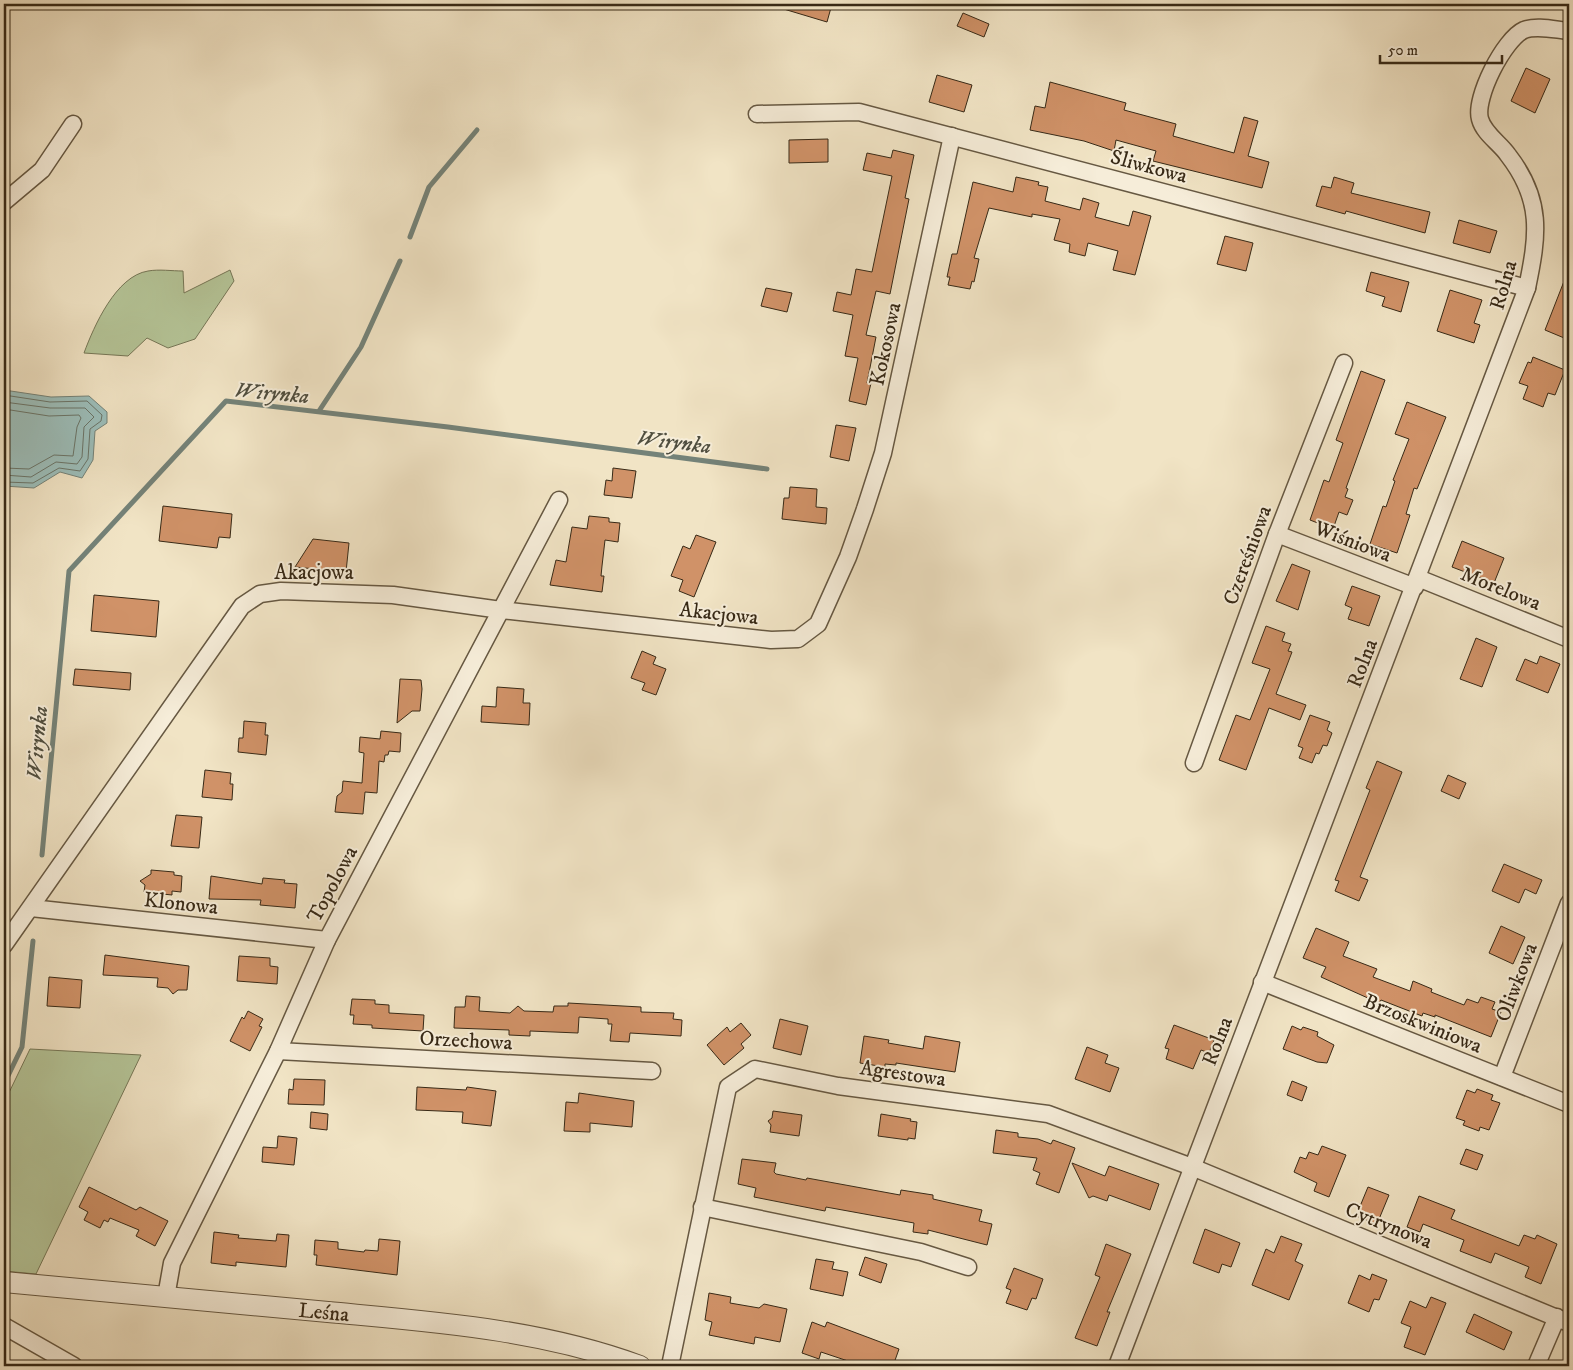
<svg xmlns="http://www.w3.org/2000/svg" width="1573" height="1370" font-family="'IM FELL DW Pica',serif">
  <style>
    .green { fill: #b5c598; stroke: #767757 }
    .water { fill: #9cbeba; stroke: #748278 }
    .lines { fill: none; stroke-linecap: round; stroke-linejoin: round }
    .shore { stroke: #6a7468; stroke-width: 1 }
    .stream { stroke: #748278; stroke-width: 5 }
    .building { fill: #d09268; stroke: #372916 }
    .minor-casing { stroke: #665842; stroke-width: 19 }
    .tertiary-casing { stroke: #665842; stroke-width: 22 }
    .minor { stroke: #f6edd9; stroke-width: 16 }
    .tertiary { stroke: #f6edd9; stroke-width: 20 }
    .labels { text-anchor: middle; stroke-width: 4; stroke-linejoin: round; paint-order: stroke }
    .street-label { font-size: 21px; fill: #372916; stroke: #f6edd9 }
    .water-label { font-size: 22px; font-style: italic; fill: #504e3f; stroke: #f6edd9 }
  </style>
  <rect width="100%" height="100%" fill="#f1e4c5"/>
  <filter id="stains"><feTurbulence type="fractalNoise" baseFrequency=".004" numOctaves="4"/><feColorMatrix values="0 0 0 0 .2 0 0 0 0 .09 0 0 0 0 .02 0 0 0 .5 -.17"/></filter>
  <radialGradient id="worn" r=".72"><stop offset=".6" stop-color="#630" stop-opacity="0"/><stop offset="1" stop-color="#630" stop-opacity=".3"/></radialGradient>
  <g class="green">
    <path d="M 230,270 L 234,281 L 195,339 L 168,348 L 147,338 L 128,356 L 84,353 C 94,326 116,276 148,271 C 159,269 172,271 183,271 L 184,293 Z"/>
    <path d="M 30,1049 L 141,1055 L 36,1274 L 4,1271 L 4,1103 Z"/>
  </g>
  <path class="water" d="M 4,390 L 51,397 L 89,396 L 107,412 L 107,423 L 95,431 L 93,460 L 82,478 L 60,472 L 34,488 L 4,486 Z"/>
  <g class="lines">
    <g class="shore">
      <path d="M 4,395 L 50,402 L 87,401 L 102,415 L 101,421 L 90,429 L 88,459 L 80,471 L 59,468 L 33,483 L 4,482"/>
      <path d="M 4,402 L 50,408 L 85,408 L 94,417 L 84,427 L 82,457 L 77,464 L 56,462 L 31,477 L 4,475"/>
      <path d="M 4,409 L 49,416 L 79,415 L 81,418 L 77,427 L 73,456 L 54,455 L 29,469 L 4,468"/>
    </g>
    <g class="stream">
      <path d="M 410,237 L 429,187 L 477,130"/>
      <path d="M 319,411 L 361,347 L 400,261"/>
      <path d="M 42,855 L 69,571 L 226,401 L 448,427 L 767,469"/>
      <path d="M 4,1084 L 22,1047 L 33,941"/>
    </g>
  </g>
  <g class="building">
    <path d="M 778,4 L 832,4 L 827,22 L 777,7 Z"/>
    <path d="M 963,13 L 989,24 L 984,37 L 957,26 Z"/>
    <path d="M 1526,68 L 1550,79 L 1535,113 L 1511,101 Z"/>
    <path d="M 937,75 L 972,85 L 964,112 L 929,102 Z"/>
    <path d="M 1050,82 L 1126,103 L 1124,110 L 1176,124 L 1173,136 L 1234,153 L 1244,117 L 1258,121 L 1248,156 L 1269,162 L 1262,188 L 1153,161 L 1156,151 L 1116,140 L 1114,151 L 1084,141 L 1030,130 L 1035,106 L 1045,108 Z"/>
    <path d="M 828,139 L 828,162 L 789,163 L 789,140 Z"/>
    <path d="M 893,150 L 914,155 L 905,198 L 909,199 L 890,294 L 876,291 L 866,335 L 876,337 L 867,383 L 871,383 L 866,405 L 849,401 L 858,358 L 845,356 L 853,315 L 833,311 L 837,292 L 851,295 L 856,269 L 872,272 L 892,176 L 863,170 L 867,153 L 891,158 Z"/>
    <path d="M 1016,177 L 1039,182 L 1038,185 L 1048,187 L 1045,201 L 1080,210 L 1083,198 L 1099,203 L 1095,217 L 1129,226 L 1133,211 L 1151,216 L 1135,275 L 1113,270 L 1118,251 L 1088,243 L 1085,256 L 1069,252 L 1070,244 L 1054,240 L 1060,219 L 1032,214 L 1032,217 L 989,208 L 974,258 L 979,259 L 974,282 L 972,281 L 970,289 L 948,285 L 950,277 L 947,277 L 952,254 L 957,254 L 973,182 L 1013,192 Z"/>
    <path d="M 1334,177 L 1354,183 L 1351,193 L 1430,212 L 1425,233 L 1346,211 L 1345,214 L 1316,206 L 1322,186 L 1331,188 Z"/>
    <path d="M 1459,220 L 1497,231 L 1490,253 L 1453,243 Z"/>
    <path d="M 1225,236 L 1253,243 L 1246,271 L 1217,264 Z"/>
    <path d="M 1568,271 L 1569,271 L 1569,340 L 1545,330 Z"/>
    <path d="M 1371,272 L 1409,282 L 1401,312 L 1382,306 L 1385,297 L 1366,291 Z"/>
    <path d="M 766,288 L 792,293 L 787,312 L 761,306 Z"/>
    <path d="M 1450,290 L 1482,300 L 1474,323 L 1480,325 L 1474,343 L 1437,331 Z"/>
    <path d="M 1533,357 L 1565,370 L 1555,395 L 1548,393 L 1543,407 L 1523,399 L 1528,386 L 1519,383 L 1528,362 L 1531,363 Z"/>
    <path d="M 1361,371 L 1385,380 L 1346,488 L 1348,489 L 1345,497 L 1353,500 L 1347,515 L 1339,512 L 1333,529 L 1310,520 L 1324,480 L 1329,482 L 1343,443 L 1336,440 Z"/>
    <path d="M 1407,402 L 1446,417 L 1417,489 L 1414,488 L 1406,514 L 1410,515 L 1397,553 L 1370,544 L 1383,506 L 1386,507 L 1395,481 L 1393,480 L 1409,439 L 1395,434 Z"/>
    <path d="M 836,425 L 856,428 L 849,461 L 830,457 Z"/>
    <path d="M 613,468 L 636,471 L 632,498 L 604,495 L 606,480 L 612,481 Z"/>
    <path d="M 790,487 L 817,489 L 816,507 L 827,508 L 826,524 L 782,519 L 784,498 L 789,498 Z"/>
    <path d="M 163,506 L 232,514 L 230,538 L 219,537 L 217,548 L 159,541 Z"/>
    <path d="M 589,516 L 609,518 L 609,522 L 620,523 L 618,542 L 605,540 L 602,566 L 601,576 L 604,576 L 602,592 L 550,585 L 556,560 L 566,562 L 572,527 L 587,529 Z"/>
    <path d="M 696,535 L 716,542 L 694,597 L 679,591 L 683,580 L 671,576 L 683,546 L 690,549 Z"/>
    <path d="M 313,539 L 349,543 L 346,572 L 295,567 Z"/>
    <path d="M 1462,541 L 1504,558 L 1494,583 L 1452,567 Z"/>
    <path d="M 1292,564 L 1310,571 L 1298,610 L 1276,601 Z"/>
    <path d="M 1352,586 L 1380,596 L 1369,626 L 1348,619 L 1352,608 L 1345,605 Z"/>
    <path d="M 94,595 L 159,601 L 156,637 L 91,631 Z"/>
    <path d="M 1266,626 L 1285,633 L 1282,641 L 1291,644 L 1288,651 L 1292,652 L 1276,694 L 1306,705 L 1300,720 L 1269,708 L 1246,770 L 1219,760 L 1236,715 L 1250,720 L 1270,669 L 1252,663 Z"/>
    <path d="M 1476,638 L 1497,647 L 1482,687 L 1460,679 Z"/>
    <path d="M 642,651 L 656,657 L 653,664 L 666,669 L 656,695 L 642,690 L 645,683 L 631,678 Z"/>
    <path d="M 1540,656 L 1560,664 L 1548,693 L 1516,680 L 1525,659 L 1537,664 Z"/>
    <path d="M 75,669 L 131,673 L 130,690 L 73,685 Z"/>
    <path d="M 400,679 L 421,680 L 422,689 L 420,711 L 412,711 L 397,723 Z"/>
    <path d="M 497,687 L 524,689 L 523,703 L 530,703 L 529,725 L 481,722 L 482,706 L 496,707 Z"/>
    <path d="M 1310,715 L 1330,722 L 1327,730 L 1332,733 L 1327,746 L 1323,745 L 1319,754 L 1316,753 L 1312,763 L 1299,758 L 1303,748 L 1298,746 Z"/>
    <path d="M 244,721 L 266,723 L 265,735 L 268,735 L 266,755 L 238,752 L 239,738 L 243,738 Z"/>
    <path d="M 381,731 L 401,733 L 400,752 L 389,751 L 388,755 L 385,755 L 384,762 L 379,761 L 377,793 L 365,792 L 363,814 L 335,812 L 337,796 L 342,792 L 343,781 L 362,783 L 364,753 L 359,752 L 360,737 L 380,739 Z"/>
    <path d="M 1377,761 L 1402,772 L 1360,877 L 1368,880 L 1359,901 L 1335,891 L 1339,881 L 1335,880 L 1370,790 L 1366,788 Z"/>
    <path d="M 205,770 L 231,773 L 230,784 L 233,784 L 232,800 L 202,797 Z"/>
    <path d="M 1448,775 L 1466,783 L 1459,799 L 1441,791 Z"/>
    <path d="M 176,815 L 202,817 L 199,848 L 171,846 Z"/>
    <path d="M 1504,864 L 1542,880 L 1536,894 L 1525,889 L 1519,903 L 1492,891 Z"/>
    <path d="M 151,870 L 174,872 L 174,875 L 182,876 L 181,892 L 172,891 L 172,895 L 144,892 L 145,885 L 140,881 L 151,874 Z"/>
    <path d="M 211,876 L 262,884 L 263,878 L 285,880 L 284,883 L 297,884 L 295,908 L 260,905 L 261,900 L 209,899 Z"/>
    <path d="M 1501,926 L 1525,937 L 1513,964 L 1489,953 Z"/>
    <path d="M 1316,928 L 1349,942 L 1343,956 L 1377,969 L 1373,977 L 1410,991 L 1413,981 L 1432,989 L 1431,992 L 1464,1005 L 1467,999 L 1478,1003 L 1481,997 L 1495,1002 L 1492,1009 L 1501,1012 L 1491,1037 L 1435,1015 L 1435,1017 L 1423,1013 L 1422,1016 L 1381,1000 L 1379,1003 L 1321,977 L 1326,967 L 1303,958 Z"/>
    <path d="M 105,955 L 189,966 L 187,990 L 178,990 L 173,994 L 168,988 L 157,987 L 158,978 L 103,975 Z"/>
    <path d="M 239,956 L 270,958 L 270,966 L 278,967 L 277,984 L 237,981 Z"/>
    <path d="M 49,977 L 82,980 L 80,1008 L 47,1006 Z"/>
    <path d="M 466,996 L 480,997 L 479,1011 L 510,1013 L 518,1006 L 524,1011 L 553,1012 L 554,1006 L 568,1006 L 568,1003 L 641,1007 L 641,1012 L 674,1013 L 673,1019 L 682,1020 L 681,1036 L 630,1033 L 629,1042 L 610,1041 L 612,1024 L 608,1024 L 608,1019 L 579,1017 L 578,1033 L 530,1031 L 530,1036 L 509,1035 L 509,1030 L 454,1028 L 455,1007 L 465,1007 Z"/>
    <path d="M 352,999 L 375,1000 L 375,1004 L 389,1005 L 389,1013 L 424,1015 L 423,1031 L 372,1028 L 372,1025 L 353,1024 L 354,1015 L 350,1015 Z"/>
    <path d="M 248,1011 L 263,1019 L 259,1026 L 262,1027 L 250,1051 L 230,1041 L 242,1017 L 244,1019 Z"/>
    <path d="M 780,1019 L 808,1026 L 801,1055 L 773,1048 Z"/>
    <path d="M 741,1023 L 751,1035 L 741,1044 L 744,1048 L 724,1065 L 707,1045 L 727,1027 L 730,1032 Z"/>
    <path d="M 1174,1025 L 1214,1040 L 1209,1053 L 1201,1050 L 1193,1069 L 1166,1059 L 1169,1049 L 1165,1048 Z"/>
    <path d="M 1292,1026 L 1301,1030 L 1303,1027 L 1318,1032 L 1317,1036 L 1334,1045 L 1327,1063 L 1317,1062 L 1283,1049 Z"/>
    <path d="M 864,1036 L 889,1040 L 888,1043 L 923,1049 L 925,1036 L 960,1042 L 955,1072 L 896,1063 L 896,1065 L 885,1064 L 885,1067 L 860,1063 Z"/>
    <path d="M 1087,1047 L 1108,1055 L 1105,1063 L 1119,1068 L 1110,1092 L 1075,1079 Z"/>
    <path d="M 294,1079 L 325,1080 L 324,1105 L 288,1104 L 289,1089 L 293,1090 Z"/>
    <path d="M 1292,1081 L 1307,1087 L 1302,1101 L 1287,1095 Z"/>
    <path d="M 417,1087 L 466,1090 L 467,1087 L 496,1091 L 491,1126 L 462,1123 L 463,1112 L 416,1110 Z"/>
    <path d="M 1477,1089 L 1493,1095 L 1491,1100 L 1500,1103 L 1489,1130 L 1480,1127 L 1479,1131 L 1463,1125 L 1465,1121 L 1456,1118 L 1467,1090 L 1475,1093 Z"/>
    <path d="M 579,1093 L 634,1101 L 632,1127 L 590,1123 L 590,1132 L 564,1131 L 566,1102 L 578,1103 Z"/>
    <path d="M 773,1111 L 802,1115 L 799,1136 L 770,1132 L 771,1125 L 768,1121 L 772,1118 Z"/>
    <path d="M 311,1112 L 328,1114 L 327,1130 L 310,1128 Z"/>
    <path d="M 881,1114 L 911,1119 L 910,1121 L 917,1122 L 915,1139 L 908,1138 L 908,1140 L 878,1136 Z"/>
    <path d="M 996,1130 L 1018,1133 L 1018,1137 L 1038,1139 L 1051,1144 L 1053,1140 L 1075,1148 L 1059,1193 L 1036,1184 L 1040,1173 L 1033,1170 L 1037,1158 L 993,1153 Z"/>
    <path d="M 278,1136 L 297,1138 L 294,1165 L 262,1162 L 263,1147 L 277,1148 Z"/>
    <path d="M 1322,1146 L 1346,1155 L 1329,1197 L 1314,1191 L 1317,1183 L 1294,1172 L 1300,1157 L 1306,1159 L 1309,1152 L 1318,1155 Z"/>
    <path d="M 1466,1149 L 1483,1155 L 1477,1170 L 1460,1164 Z"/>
    <path d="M 742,1159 L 776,1163 L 774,1172 L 776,1174 L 806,1180 L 807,1178 L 900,1195 L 901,1190 L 933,1195 L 933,1199 L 982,1210 L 979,1221 L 992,1224 L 987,1245 L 928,1230 L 928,1234 L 913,1232 L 914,1223 L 826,1207 L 825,1211 L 754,1197 L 756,1188 L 738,1184 Z"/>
    <path d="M 1072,1163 L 1105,1176 L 1109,1166 L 1159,1184 L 1150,1210 L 1109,1195 L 1107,1201 L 1093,1196 L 1089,1198 Z"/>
    <path d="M 89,1187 L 136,1210 L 140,1207 L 168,1221 L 155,1246 L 136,1236 L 139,1230 L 110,1218 L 108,1222 L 104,1220 L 100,1228 L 84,1220 L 88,1212 L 79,1207 Z"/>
    <path d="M 1368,1187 L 1389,1195 L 1377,1224 L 1356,1216 Z"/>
    <path d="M 1419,1196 L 1455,1210 L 1451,1219 L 1519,1246 L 1524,1235 L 1535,1239 L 1537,1235 L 1557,1244 L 1541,1284 L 1525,1277 L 1529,1267 L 1495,1253 L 1491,1263 L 1460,1251 L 1464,1240 L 1423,1224 L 1420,1232 L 1407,1227 Z"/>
    <path d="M 1205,1229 L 1240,1243 L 1231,1267 L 1222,1264 L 1219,1273 L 1193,1263 Z"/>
    <path d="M 214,1232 L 239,1235 L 238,1238 L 276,1241 L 277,1234 L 289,1235 L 286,1267 L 236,1262 L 236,1266 L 211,1263 Z"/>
    <path d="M 1281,1236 L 1302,1244 L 1295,1261 L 1303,1265 L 1289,1300 L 1252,1285 L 1266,1249 L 1274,1253 Z"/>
    <path d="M 379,1239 L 400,1241 L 397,1275 L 316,1265 L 317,1255 L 314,1255 L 315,1240 L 338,1242 L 338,1249 L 364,1252 L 365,1250 L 378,1251 Z"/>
    <path d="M 1106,1244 L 1131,1254 L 1107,1312 L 1110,1312 L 1097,1346 L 1075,1338 L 1100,1277 L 1095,1275 Z"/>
    <path d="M 865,1257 L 887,1264 L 881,1283 L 859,1275 Z"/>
    <path d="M 816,1259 L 834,1262 L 832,1269 L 848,1272 L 843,1296 L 810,1289 Z"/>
    <path d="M 1014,1268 L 1043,1279 L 1036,1299 L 1032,1298 L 1027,1310 L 1006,1303 L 1011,1290 L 1006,1288 Z"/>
    <path d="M 1372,1274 L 1387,1280 L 1379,1300 L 1374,1299 L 1369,1312 L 1348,1303 L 1359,1275 L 1370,1280 Z"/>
    <path d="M 709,1293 L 731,1297 L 730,1303 L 759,1308 L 764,1304 L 787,1309 L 780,1342 L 755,1337 L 754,1344 L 709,1335 L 712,1322 L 705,1320 Z"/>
    <path d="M 1431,1297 L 1446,1303 L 1425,1355 L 1404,1347 L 1411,1327 L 1401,1323 L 1410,1301 L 1426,1308 Z"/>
    <path d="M 1474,1314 L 1512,1332 L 1504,1350 L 1466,1332 Z"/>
    <path d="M 812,1322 L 825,1327 L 827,1322 L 899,1349 L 893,1366 L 853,1366 L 854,1363 L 821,1352 L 819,1359 L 802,1353 Z"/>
  </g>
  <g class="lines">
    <g class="minor-casing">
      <g id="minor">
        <path d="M 757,114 L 859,112 L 1527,288"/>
        <path d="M 4,202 L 42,170 L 73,124"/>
        <path d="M 1277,534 L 1415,587"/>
        <path d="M 1418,578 L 1569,639"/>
        <path d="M 1194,763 L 1277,534 L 1344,363"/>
        <path d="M 31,908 L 327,940"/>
        <path d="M 4,945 L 242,606 L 260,594 L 281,591 L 393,595 L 501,610 L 771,640 L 798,639 L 818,624 L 848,557 L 865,509 L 883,453 L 952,136"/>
        <path d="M 1262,982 L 1569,1104"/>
        <path d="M 278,1051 L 652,1071"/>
        <path d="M 1502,1077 L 1569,903"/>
        <path d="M 702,1207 L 921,1252 L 968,1267"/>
        <path d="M 166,1297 L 172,1263 L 278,1051 L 327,940 L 559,500"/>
        <path d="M 4,1326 L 74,1366"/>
        <path d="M 670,1366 L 728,1087 L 755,1069 L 838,1086 L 1048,1114 L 1192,1167 L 1569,1323"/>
        <path d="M 1117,1366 L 1527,288 C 1538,235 1543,200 1508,155 C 1500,143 1484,134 1480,119 C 1474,98 1504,39 1524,30 C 1537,25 1556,30 1569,31"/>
        <path d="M 1536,1366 L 1557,1317"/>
      </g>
    </g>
    <g class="tertiary-casing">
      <path id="tertiary" d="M 4,1282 C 112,1292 220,1302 328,1312 C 434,1322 540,1329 640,1366"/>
    </g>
    <use href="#minor" class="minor"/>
    <use href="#tertiary" class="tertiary"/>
  </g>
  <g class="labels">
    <g class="street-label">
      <text transform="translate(1149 166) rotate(15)" y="7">Śliwkowa</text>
      <text transform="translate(1503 285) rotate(-74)" y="7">Rolna</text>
      <text transform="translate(885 344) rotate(-78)" y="7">Kokosowa</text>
      <text transform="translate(1353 541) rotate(21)" y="7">Wiśniowa</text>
      <text transform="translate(1247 555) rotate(-70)" y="7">Czereśniowa</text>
      <text x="314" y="579">Akacjowa</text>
      <text transform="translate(1501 588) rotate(22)" y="7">Morelowa</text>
      <text transform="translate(719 613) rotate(6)" y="7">Akacjowa</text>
      <text transform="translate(1362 663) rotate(-69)" y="7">Rolna</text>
      <text transform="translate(332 884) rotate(-62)" y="7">Topolowa</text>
      <text transform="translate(181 903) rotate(6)" y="7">Klonowa</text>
      <text transform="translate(1516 982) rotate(-69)" y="7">Oliwkowa</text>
      <text transform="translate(1423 1023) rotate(22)" y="7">Brzoskwiniowa</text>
      <text transform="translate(466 1040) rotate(3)" y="7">Orzechowa</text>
      <text transform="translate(1217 1041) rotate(-69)" y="7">Rolna</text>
      <text transform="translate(903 1073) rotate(8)" y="7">Agrestowa</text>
      <text transform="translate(1389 1225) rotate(22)" y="7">Cytrynowa</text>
      <text transform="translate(324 1312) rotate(5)" y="7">Leśna</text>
    </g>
    <g class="water-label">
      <text transform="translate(272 392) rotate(5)" y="8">Wirynka</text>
      <text transform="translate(674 441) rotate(7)" y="8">Wirynka</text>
      <text transform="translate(36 743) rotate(-85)" y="8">Wirynka</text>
    </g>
  </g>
  <rect width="1573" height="1370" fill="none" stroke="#f1e4c5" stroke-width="20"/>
  <rect x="5" y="5" width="1563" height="1360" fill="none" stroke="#372916" stroke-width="2.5"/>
  <rect x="10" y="10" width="1553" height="1350" fill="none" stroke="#372916"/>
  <path d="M1380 55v8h122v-8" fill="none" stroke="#372916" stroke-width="2.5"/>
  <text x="1388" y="55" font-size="15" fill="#372916" stroke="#f6edd9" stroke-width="4" paint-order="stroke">50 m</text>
  <rect width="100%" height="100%" filter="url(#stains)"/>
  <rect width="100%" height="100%" fill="url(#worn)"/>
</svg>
